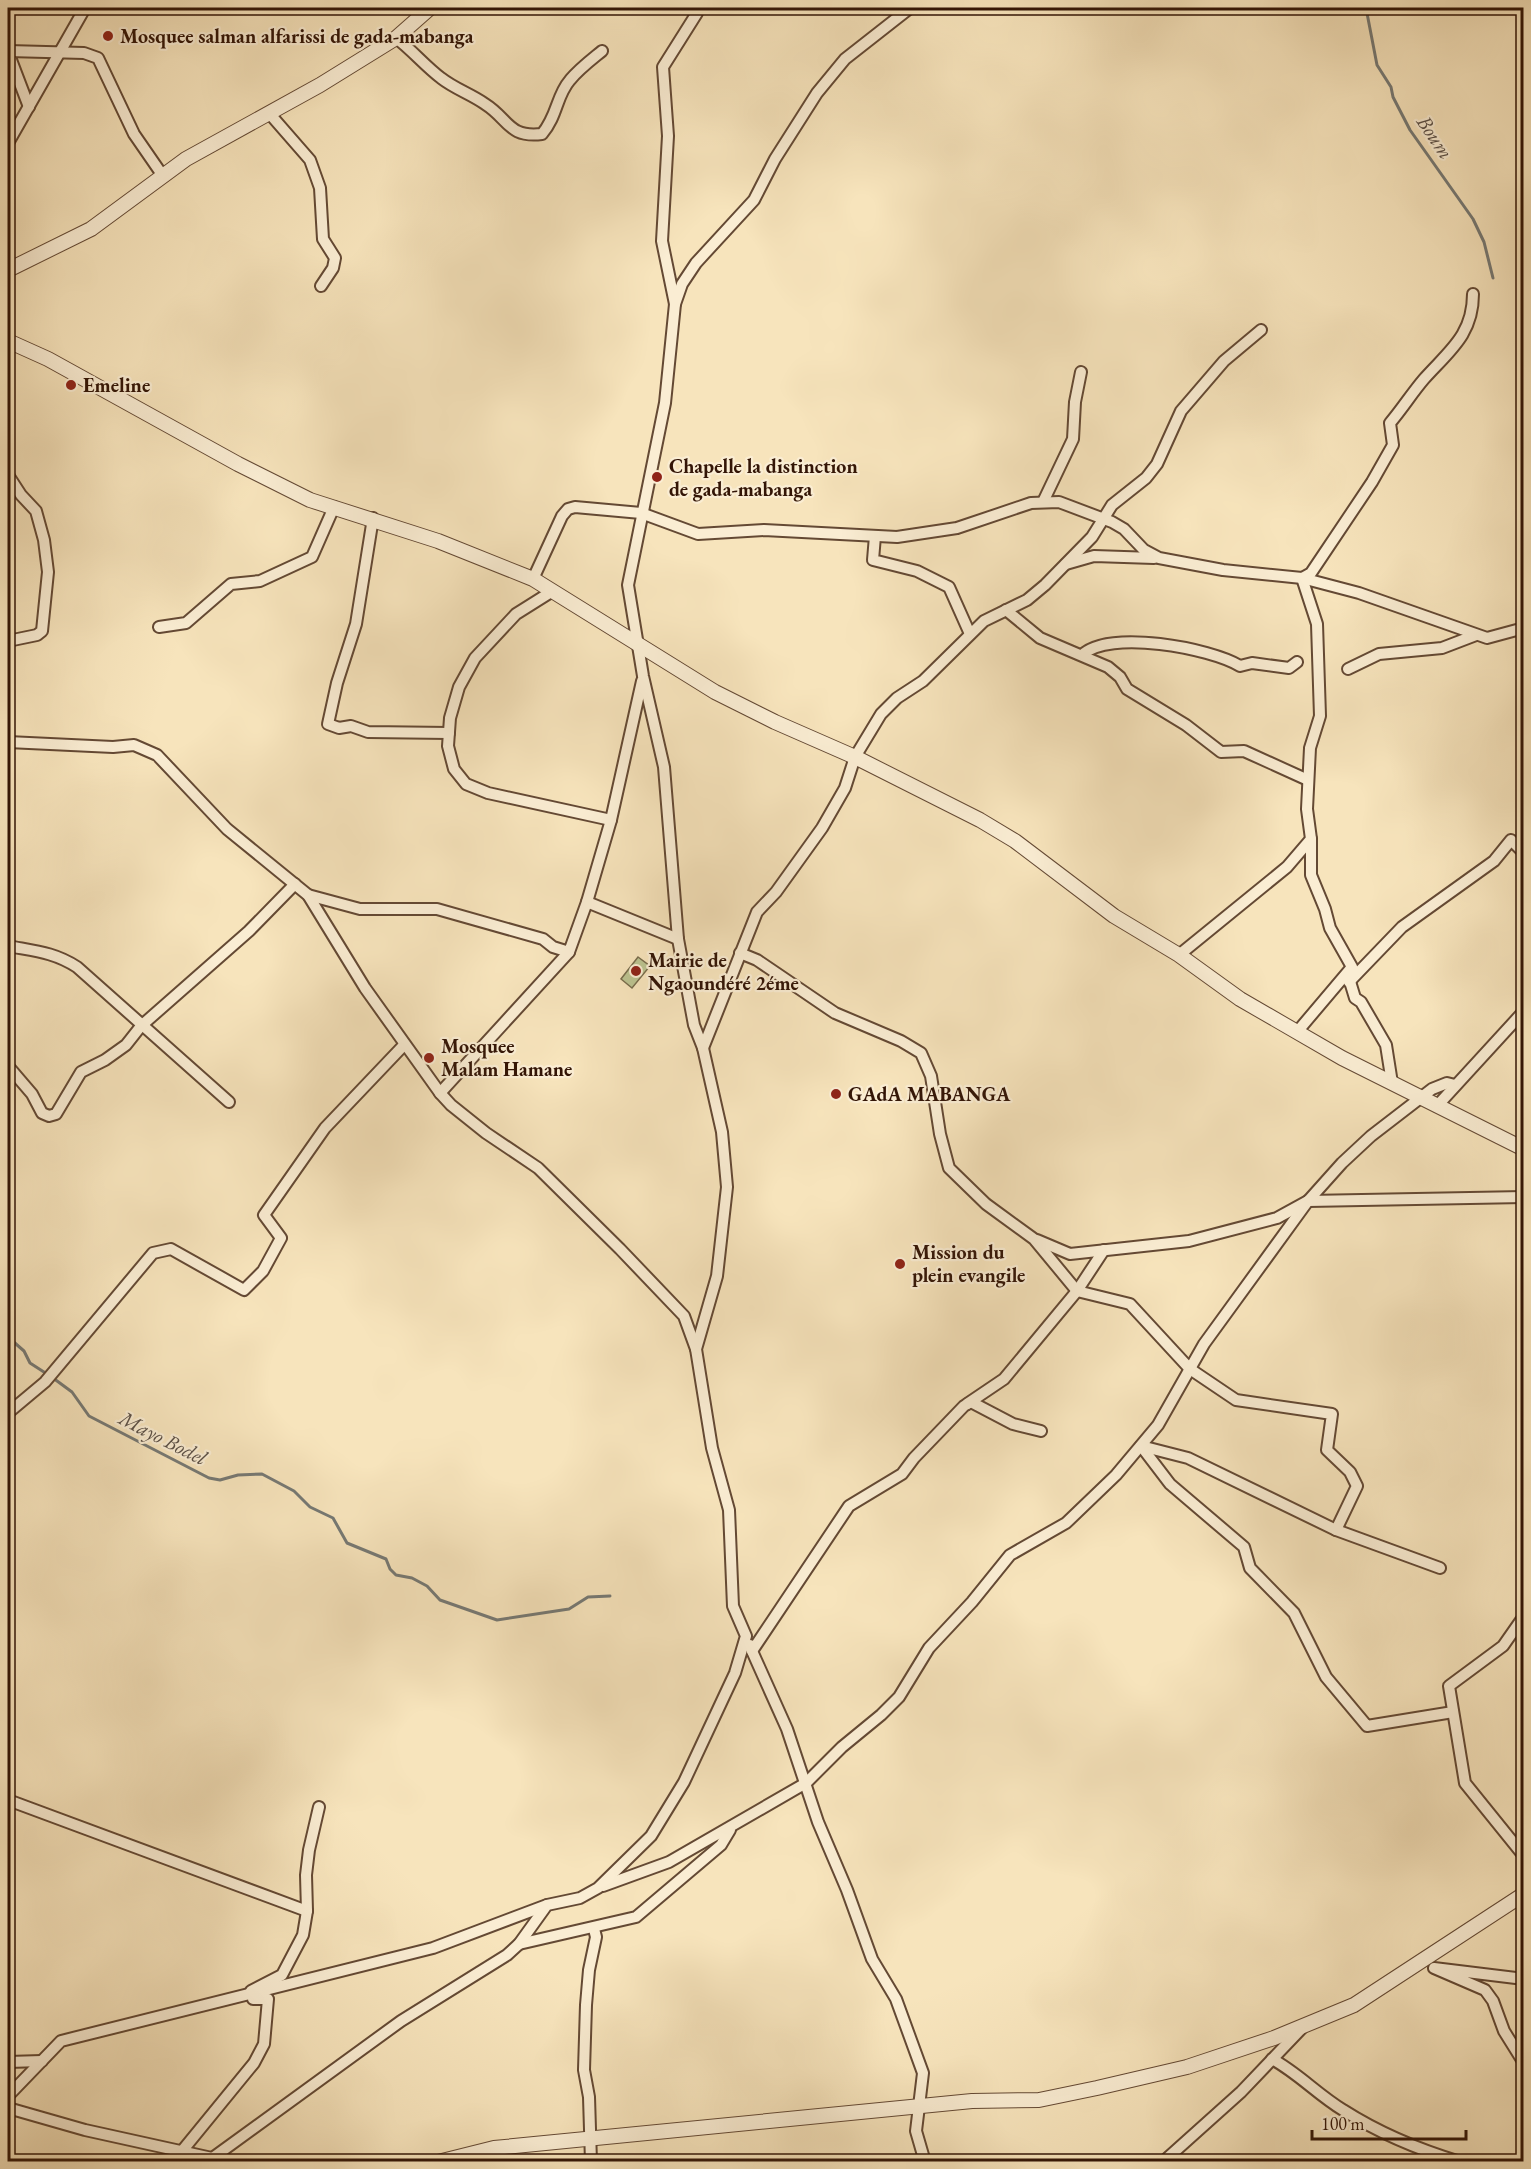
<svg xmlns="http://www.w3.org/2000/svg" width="1531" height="2169" font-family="'EB Garamond',serif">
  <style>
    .green { fill: #bcc491; stroke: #786c4c; stroke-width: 1.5 }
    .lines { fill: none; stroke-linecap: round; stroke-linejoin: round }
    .stream { stroke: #767974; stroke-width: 3 }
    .minor-casing { stroke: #644934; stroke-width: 14 }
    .tertiary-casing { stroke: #644934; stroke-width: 16 }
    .minor { stroke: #faedd3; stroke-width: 10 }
    .tertiary { stroke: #faedd3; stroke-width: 14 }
    .poi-dot { fill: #8f2418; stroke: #faedd3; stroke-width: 2 }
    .labels { text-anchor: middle; stroke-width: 4.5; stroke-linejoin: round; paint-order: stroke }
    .poi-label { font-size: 20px; font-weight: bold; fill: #331506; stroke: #faedd3; text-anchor: start }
    .water-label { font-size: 21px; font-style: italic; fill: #5a4f46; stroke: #faedd3 }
  </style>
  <rect width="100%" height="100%" fill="#f7e4bc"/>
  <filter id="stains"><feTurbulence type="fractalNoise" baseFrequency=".00333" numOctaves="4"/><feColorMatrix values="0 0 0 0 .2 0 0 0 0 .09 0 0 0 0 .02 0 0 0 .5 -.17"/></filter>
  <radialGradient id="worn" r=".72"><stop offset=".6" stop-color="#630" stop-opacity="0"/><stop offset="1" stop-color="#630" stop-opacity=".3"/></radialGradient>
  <path class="green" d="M 638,957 L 650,966 L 632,988 L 621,979 Z"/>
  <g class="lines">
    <g class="stream">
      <path d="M 1366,8 L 1377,65 L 1391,87 L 1393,97 L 1410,130 L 1473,219 L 1484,242 L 1493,278"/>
      <path d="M 8,1337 L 24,1351 L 30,1363 L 47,1374"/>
      <path d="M 53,1378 L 72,1392 L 89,1416 L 209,1478 L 220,1480 L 238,1475 L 262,1474 L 294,1491 L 310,1507 L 333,1518 L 347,1543 L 386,1559 L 390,1569 L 396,1575 L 412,1578 L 427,1586 L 440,1600 L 497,1620 L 569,1609 L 588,1597 L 610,1596"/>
    </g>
    <g class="minor-casing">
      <g id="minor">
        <path d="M 396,38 C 412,50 425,66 441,78 C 455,89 471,94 485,104 C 509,119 508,138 542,134 C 558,115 556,96 570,80 C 579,69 591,60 602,51"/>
        <path d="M 8,51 L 84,53 L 98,58 L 134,134 L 163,176"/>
        <path d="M 8,52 L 29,107"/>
        <path d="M 269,113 L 310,160 L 320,188 L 323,239 L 335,258 L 333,268 L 321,286"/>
        <path d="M 8,143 L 85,8"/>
        <path d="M 675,304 L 662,241 L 668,136 L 663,67 L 697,13 L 695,8"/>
        <path d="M 8,475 L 21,495 L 36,511 L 44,540 L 48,572 L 42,631 L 37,635 L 8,641"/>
        <path d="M 1043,502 L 1073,439 L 1075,402 L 1081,372"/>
        <path d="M 373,518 L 356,624 L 337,683 L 328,724 L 339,728 L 351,726 L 368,732 L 449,733"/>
        <path d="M 875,536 L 873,560 L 917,571 L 949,587 L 970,634"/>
        <path d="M 1066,564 L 1094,556 L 1154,558"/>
        <path d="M 533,579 L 562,516 L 568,509 L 575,507 L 641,513 L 698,534 L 764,530 L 897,537 L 957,528 L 1031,503 L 1059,502 L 1112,522 L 1124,529 L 1144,550 L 1159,558 L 1223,570 L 1302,578 L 1359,593 L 1487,638 L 1524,628"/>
        <path d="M 551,592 L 516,614 L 475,658 L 459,687 L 450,718 L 448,746 L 454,769 L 466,784 L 488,793 L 611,820"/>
        <path d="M 1006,610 L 1040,638 L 1108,667 L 1120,677 L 1127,689 L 1186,725 L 1221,752 L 1244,751 L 1308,780"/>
        <path d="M 159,627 L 186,623 L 231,584 L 260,581 L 312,557 L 334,507"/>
        <path d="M 1082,655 C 1109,629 1210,648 1240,666 L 1252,663 L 1289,668 L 1297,662"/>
        <path d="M 1348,669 L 1379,654 L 1442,648 L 1476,635"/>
        <path d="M 8,742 L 113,747 L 134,745 L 157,755 L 227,829 L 308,895 L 365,988 L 440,1093 L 451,1105 L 486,1133 L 538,1168 L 620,1249 L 684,1316 L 696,1349"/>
        <path d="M 308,895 L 360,909 L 437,909 L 543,939 L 553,947 L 569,952 L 587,902 L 611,820 L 642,681"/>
        <path d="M 587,902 L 678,939"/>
        <path d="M 8,946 C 34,951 54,952 77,967 L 229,1102"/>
        <path d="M 740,953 L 757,960 L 835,1013 L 901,1041 L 921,1053 L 931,1076 L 940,1134 L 949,1168 L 986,1204 L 1034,1239 L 1077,1291 L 1130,1304 L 1190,1369 L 1236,1400 L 1332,1414 L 1327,1450 L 1350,1472 L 1357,1486 L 1336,1530"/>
        <path d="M 1179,955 L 1287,867 L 1311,839 L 1307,809 L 1310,748 L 1320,716 L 1317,624 L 1302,578 L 1311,573 L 1372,482 L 1393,445 L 1390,423 C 1402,409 1412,393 1424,379 C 1449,351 1473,335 1473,294"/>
        <path d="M 1348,975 L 1355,998 L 1361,1002 L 1386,1045 L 1392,1083"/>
        <path d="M 1349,982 L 1402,927 L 1494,861 L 1511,840 L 1524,853"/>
        <path d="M 1297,1032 L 1352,967 L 1330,928 L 1325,909 L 1311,875 L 1311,839"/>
        <path d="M 703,1048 L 757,912 L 776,892 L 822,828 L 845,788 L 855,757 L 881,714 L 897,698 L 923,681 L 984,621 L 1027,600 L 1045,585 L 1092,537 L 1112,505 L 1146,478 L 1157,464 L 1181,411 L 1224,361 L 1261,330"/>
        <path d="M 8,1066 L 32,1094 L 42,1113 L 49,1116 L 56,1114 L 81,1072 L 105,1060 L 126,1045 L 141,1026 L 249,931 L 295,884"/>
        <path d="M 440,1093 L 569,952"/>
        <path d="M 1437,1106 L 1524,1011"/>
        <path d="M 1037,1240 L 1070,1254 L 1189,1241 L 1277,1218 L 1308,1201 L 1524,1197"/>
        <path d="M 967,1404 L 1004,1379 L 1077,1291 L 1104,1250"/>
        <path d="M 8,1413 L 45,1382 L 153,1253 L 171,1249 L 244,1290 L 263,1271 L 281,1238 L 264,1215 L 325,1128 L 404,1045"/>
        <path d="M 1141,1446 L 1170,1484 L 1244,1547 L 1250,1568 L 1294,1613 L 1326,1677 L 1367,1726 L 1453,1712"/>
        <path d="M 1141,1446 L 1188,1458 L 1336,1530 L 1440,1568"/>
        <path d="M 1524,1616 L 1503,1646 L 1449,1686 L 1465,1783 L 1524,1856"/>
        <path d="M 750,1645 L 752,1651 L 849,1506 L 902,1474 L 914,1458 L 964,1406 L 971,1402 L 1013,1424 L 1041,1431"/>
        <path d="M 752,1651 L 787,1729 L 818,1822 L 847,1890 L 872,1959 L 896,1999 L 923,2073 L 916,2131 L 925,2162"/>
        <path d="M 8,1800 L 307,1911"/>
        <path d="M 603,1886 L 669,1862 L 806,1783 L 842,1747 L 881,1715 L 899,1697 L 929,1648 L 972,1602 L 1010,1555 L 1066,1523 L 1116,1475 L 1158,1425 L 1204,1344 L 1308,1201 L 1342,1163 L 1371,1136 L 1432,1089 L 1447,1083 L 1455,1085"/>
        <path d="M 519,1944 L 636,1917 L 721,1845 L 730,1830"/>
        <path d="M 1524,1979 L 1434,1968 L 1485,1990 L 1493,2001 L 1504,2031 L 1524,2063"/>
        <path d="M 251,1991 L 282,1975 L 303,1935 L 307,1911 L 306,1875 L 309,1850 L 319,1807"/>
        <path d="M 1272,2059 C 1298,2073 1318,2095 1343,2110 C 1379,2133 1420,2150 1460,2162"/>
        <path d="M 8,2062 L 42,2061"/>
        <path d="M 8,2096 L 61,2041 L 433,1948 L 547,1905"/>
        <path d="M 8,2108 L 85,2130 L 230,2162"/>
        <path d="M 173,2162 L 254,2063 L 264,2044 L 268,1999 L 253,1999"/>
        <path d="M 207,2162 L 401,2021 L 507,1955 L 519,1944 L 547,1905 L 580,1898 L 598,1888 L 651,1836 L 684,1782 L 735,1673 L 746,1636 L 733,1606 L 729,1510 L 712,1448 L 696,1349 L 717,1276 L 727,1187 L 722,1132 L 703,1048 L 694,1025 L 678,939 L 664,767 L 643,676 L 628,585 L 665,403 L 675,304 L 682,284 L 696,263 L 754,200 L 775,159 L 817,93 L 845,59 L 910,8"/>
        <path d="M 591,2162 L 589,2097 L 584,2070 L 586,2005 L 589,1970 L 596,1937 L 594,1929"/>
        <path d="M 1163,2162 L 1241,2092 L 1303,2027"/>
      </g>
    </g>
    <g class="tertiary-casing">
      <g id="tertiary">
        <path d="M 8,270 L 91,229 L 186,159 L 320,85 L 396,38 L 430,8"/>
        <path d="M 8,341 L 48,359 L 238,464 L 310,500 L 438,541 L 533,579 L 715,692 L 775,722 L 855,757 L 980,820 L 1015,841 L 1114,916 L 1179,955 L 1240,999 L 1342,1058 L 1524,1149"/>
        <path d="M 438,2162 L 494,2148 L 972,2101 L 1039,2100 L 1097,2088 L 1187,2067 L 1274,2038 L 1354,2005 L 1524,1894"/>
      </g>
    </g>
    <use href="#minor" class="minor"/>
    <use href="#tertiary" class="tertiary"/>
  </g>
  <g class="poi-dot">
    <circle cx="108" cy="36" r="6"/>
    <circle cx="71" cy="385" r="6"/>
    <circle cx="657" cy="477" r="6"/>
    <circle cx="636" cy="971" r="6"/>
    <circle cx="429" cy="1058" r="6"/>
    <circle cx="836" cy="1094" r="6"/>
    <circle cx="900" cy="1264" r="6"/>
  </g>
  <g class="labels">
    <g class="poi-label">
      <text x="120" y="43">Mosquee salman alfarissi de gada-mabanga</text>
      <text x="83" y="392">Emeline</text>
      <text x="669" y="473">Chapelle la distinction<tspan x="669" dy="23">de gada-mabanga</tspan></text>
      <text x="648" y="967">Mairie de<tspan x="648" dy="23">Ngaoundéré 2éme</tspan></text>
      <text x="441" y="1053">Mosquee<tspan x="441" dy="23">Malam Hamane</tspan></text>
      <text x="848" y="1101">GAdA MABANGA</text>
      <text x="912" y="1259">Mission du<tspan x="912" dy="23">plein evangile</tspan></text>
    </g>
    <g class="water-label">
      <text transform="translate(1435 137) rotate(56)" y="7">Boum</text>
      <text transform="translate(163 1438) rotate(27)" y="7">Mayo Bodel</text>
    </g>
  </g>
  <rect width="1531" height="2169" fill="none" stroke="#f7e4bc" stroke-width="30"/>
  <rect x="9" y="9" width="1513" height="2151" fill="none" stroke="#331506" stroke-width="3"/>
  <rect x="15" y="15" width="1501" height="2139" fill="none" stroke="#331506" stroke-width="1.5"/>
  <path d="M1312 2130v9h154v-9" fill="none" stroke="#331506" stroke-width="3"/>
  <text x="1321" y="2130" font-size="18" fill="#331506" stroke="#faedd3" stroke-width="4.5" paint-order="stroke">100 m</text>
  <rect width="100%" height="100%" filter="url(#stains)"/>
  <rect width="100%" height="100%" fill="url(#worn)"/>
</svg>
